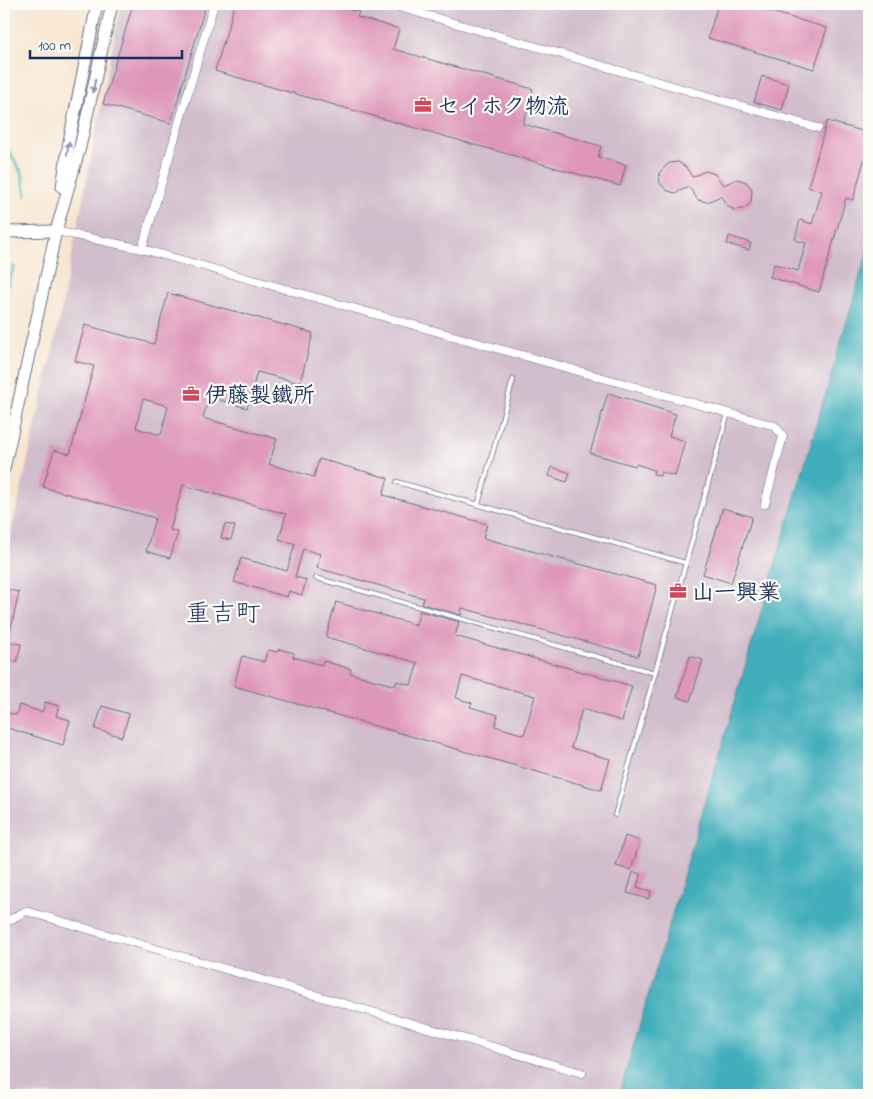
<svg xmlns="http://www.w3.org/2000/svg" width="873" height="1099" font-family="'Indie Flower','Klee One',sans-serif">
  <style>
    .industrial { fill: #d1bdcb }
    .water { fill: #3faebb; stroke: #2d6e8c }
    .lines { fill: none; stroke-linecap: round; stroke-linejoin: round }
    .stream { stroke: #3faebb; stroke-width: 3 }
    .building { fill: #de96b9; fill-rule: evenodd }
    .lane-casing { stroke: #686f86; stroke-width: 5.5 }
    .street-casing { stroke: #686f86; stroke-width: 9 }
    .secondary-casing { stroke: #686f86; stroke-width: 13 }
    .lane { stroke: #fff; stroke-width: 4 }
    .street { stroke: #fff; stroke-width: 8 }
    .secondary { stroke: #fff; stroke-width: 11 }
    .oneway { fill: #8d97ae }
    .labels { text-anchor: middle; stroke-width: 4.5; stroke-linejoin: round; paint-order: stroke }
    .poi-label { font-size: 22px; font-weight: bold; fill: #1b2f5e; stroke: #fdfcf7; text-anchor: start }
    .quarter-label { font-size: 25px; fill: #1b2f5e; stroke: #fdfcf7 }
  </style>
  <rect width="100%" height="100%" fill="#fdfcf7"/>
  <filter id="ink" filterUnits="userSpaceOnUse"><feTurbulence type="fractalNoise" baseFrequency=".02" numOctaves="2"/><feDisplacementMap in="SourceGraphic" scale="10" xChannelSelector="R" yChannelSelector="G"/><feConvolveMatrix kernelMatrix="1 2 1 2 8 2 1 2 1" color-interpolation-filters="sRGB"/></filter>
  <filter id="wash" filterUnits="userSpaceOnUse"><feTurbulence type="fractalNoise" baseFrequency=".0096" numOctaves="4" result="noise"/><feDisplacementMap in="SourceGraphic" scale="20" xChannelSelector="R" yChannelSelector="G"/><feGaussianBlur stdDeviation="1.12" result="paint"/><feColorMatrix in="noise" values="0 0 0 0 0 0 0 0 0 0 0 0 0 0 0 0 0 1.4 0 .05"/><feComposite in="paint" operator="in"/></filter>
  <g filter="url(#wash)">
    <rect width="100%" height="100%" fill="#f7e5cf"/>
    <path class="industrial" d="M 121,4 L 869,4 L 869,246 L 619,1095 L 4,1095 L 4,565 L 58,326 Z"/>
    <path class="water" d="M 869,246 L 869,1095 L 619,1095 Z"/>
    <g class="lines">
      <g class="stream">
        <path d="M 4,143 L 22,173 L 26,195"/>
        <path d="M 4,296 L 14,267"/>
      </g>
    </g>
    <g id="blocks">
      <g class="building">
        <path d="M 133,4 L 206,4 L 171,123 L 103,104 Z"/>
        <path d="M 235,4 L 244,6 L 245,4 L 328,4 L 359,12 L 357,17 L 399,29 L 393,49 L 533,89 L 523,124 L 601,146 L 598,157 L 626,165 L 620,186 L 215,71 Z"/>
        <path d="M 718,4 L 744,4 L 827,28 L 814,69 L 708,38 Z"/>
        <path d="M 762,76 L 789,84 L 782,110 L 754,102 Z"/>
        <path d="M 827,121 L 869,133 L 869,143 L 853,200 L 846,198 L 819,292 L 770,277 L 774,264 L 798,271 L 806,243 L 795,240 L 800,220 L 812,224 L 822,191 L 808,187 Z"/>
        <path d="M 678,162 L 686,167 L 692,177 L 705,171 L 715,174 L 723,185 L 737,179 L 746,182 L 752,189 L 751,203 L 743,209 L 734,210 L 726,205 L 721,196 L 707,202 L 698,200 L 689,187 L 675,193 L 666,190 L 660,183 L 659,173 L 669,163 Z"/>
        <path d="M 729,236 L 751,243 L 749,250 L 727,244 Z"/>
        <path d="M 168,293 L 313,333 L 300,383 L 257,372 L 247,408 L 209,397 L 203,418 L 277,439 L 269,464 L 314,477 L 319,459 L 388,478 L 383,495 L 487,524 L 483,538 L 657,585 L 638,656 L 462,608 L 461,615 L 422,604 L 424,598 L 317,568 L 320,554 L 303,549 L 295,577 L 306,580 L 302,595 L 289,591 L 287,597 L 234,582 L 241,558 L 287,571 L 295,544 L 279,539 L 286,514 L 183,485 L 170,530 L 178,532 L 170,558 L 146,551 L 155,518 L 43,487 L 54,450 L 70,454 L 94,366 L 75,361 L 85,325 L 154,344 ZM 143,399 L 168,406 L 161,435 L 136,428 Z"/>
        <path d="M 608,393 L 676,414 L 669,436 L 685,441 L 675,476 L 661,472 L 660,476 L 653,474 L 654,470 L 636,464 L 635,466 L 590,453 Z"/>
        <path d="M 552,467 L 570,473 L 567,482 L 549,476 Z"/>
        <path d="M 723,508 L 752,517 L 731,583 L 703,574 Z"/>
        <path d="M 225,524 L 235,526 L 231,540 L 221,538 Z"/>
        <path d="M 4,589 L 19,592 L 8,642 L 21,644 L 17,662 L 4,659 Z"/>
        <path d="M 336,602 L 416,625 L 420,611 L 459,622 L 455,636 L 632,686 L 622,721 L 582,709 L 571,748 L 610,759 L 601,790 L 234,686 L 242,656 L 264,662 L 268,650 L 278,652 L 279,649 L 294,653 L 293,657 L 322,665 L 323,661 L 351,669 L 350,673 L 395,686 L 397,681 L 411,685 L 418,663 L 326,637 ZM 462,676 L 535,696 L 524,735 L 495,726 L 498,715 L 470,707 L 472,703 L 456,698 Z"/>
        <path d="M 690,656 L 703,660 L 690,701 L 677,697 Z"/>
        <path d="M 45,702 L 59,706 L 56,716 L 70,720 L 63,745 L 4,727 L 4,712 L 16,715 L 19,705 L 42,712 Z"/>
        <path d="M 102,706 L 129,714 L 122,737 L 95,729 Z"/>
        <path d="M 625,836 L 640,841 L 631,870 L 616,866 Z"/>
        <path d="M 633,872 L 641,874 L 637,887 L 651,891 L 649,899 L 627,893 Z"/>
      </g>
    </g>
  </g>
  <g filter="url(#ink)">
    <use href="#blocks" fill-opacity="0" stroke="#686f86" stroke-width="1"/>
    <g class="lines">
      <g class="lane-casing">
        <g id="lane">
          <path d="M 397,482 L 686,563"/>
          <path d="M 478,505 L 513,380"/>
          <path d="M 316,578 L 655,673"/>
          <path d="M 615,815 L 728,413"/>
        </g>
      </g>
      <g class="street-casing">
        <g id="street">
          <path d="M 388,4 L 818,128"/>
          <path d="M 56,231 L 142,249 L 775,426 L 783,436 L 765,504"/>
          <path d="M 142,249 L 214,4"/>
          <path d="M 4,923 L 26,911 L 582,1073"/>
        </g>
      </g>
      <g class="secondary-casing">
        <g id="secondary">
          <path d="M 62,187 L 69,141 L 97,4"/>
          <path d="M 4,232 L 56,231"/>
          <path d="M 4,469 L 56,231 L 80,147 L 112,4"/>
        </g>
      </g>
      <use href="#lane" class="lane"/>
      <use href="#street" class="street"/>
      <use href="#secondary" class="secondary"/>
    </g>
    <defs><path id="oneway-solid" d="M-6-.8H1V-3.2L6.5 0L1 3.2V.8H-6Z" transform="scale(1.25)"/></defs>
    <g class="oneway">
      <use href="#oneway-solid" transform="translate(94 86) rotate(103)"/>
      <use href="#oneway-solid" transform="translate(68 148) rotate(-81)"/>
    </g>
  </g>
  <defs>
    <g id="office-bare" transform="scale(1.35)"><path d="M-6-3h4V-5.5h4V-3h4V5H-6ZM-1-4.5V-3h2v-1.5ZM-6 0V1H6V0Z" fill="#d1495b" stroke="#fdfcf7" stroke-width="2.5" paint-order="stroke"/></g>
  </defs>
  <g fill-rule="evenodd">
    <use href="#office-bare" x="423" y="105"/>
    <use href="#office-bare" x="191" y="394"/>
    <use href="#office-bare" x="678" y="591"/>
  </g>
  <g class="labels">
    <g class="poi-label">
      <text x="437" y="113">セイホク物流</text>
      <text x="205" y="402">伊藤製鐵所</text>
      <text x="692" y="599">山一興業</text>
    </g>
    <g class="quarter-label">
      <text x="223" y="621">重吉町</text>
    </g>
  </g>
  <rect width="873" height="1099" fill="none" stroke="#fdfcf7" stroke-width="20"/>
  <path d="M30 50v8h152v-8" fill="none" stroke="#1b2f5e" stroke-width="2.5"/>
  <text x="38" y="50" font-size="15" fill="#1b2f5e" stroke="#fdfcf7" stroke-width="4" paint-order="stroke">100 m</text>
</svg>
